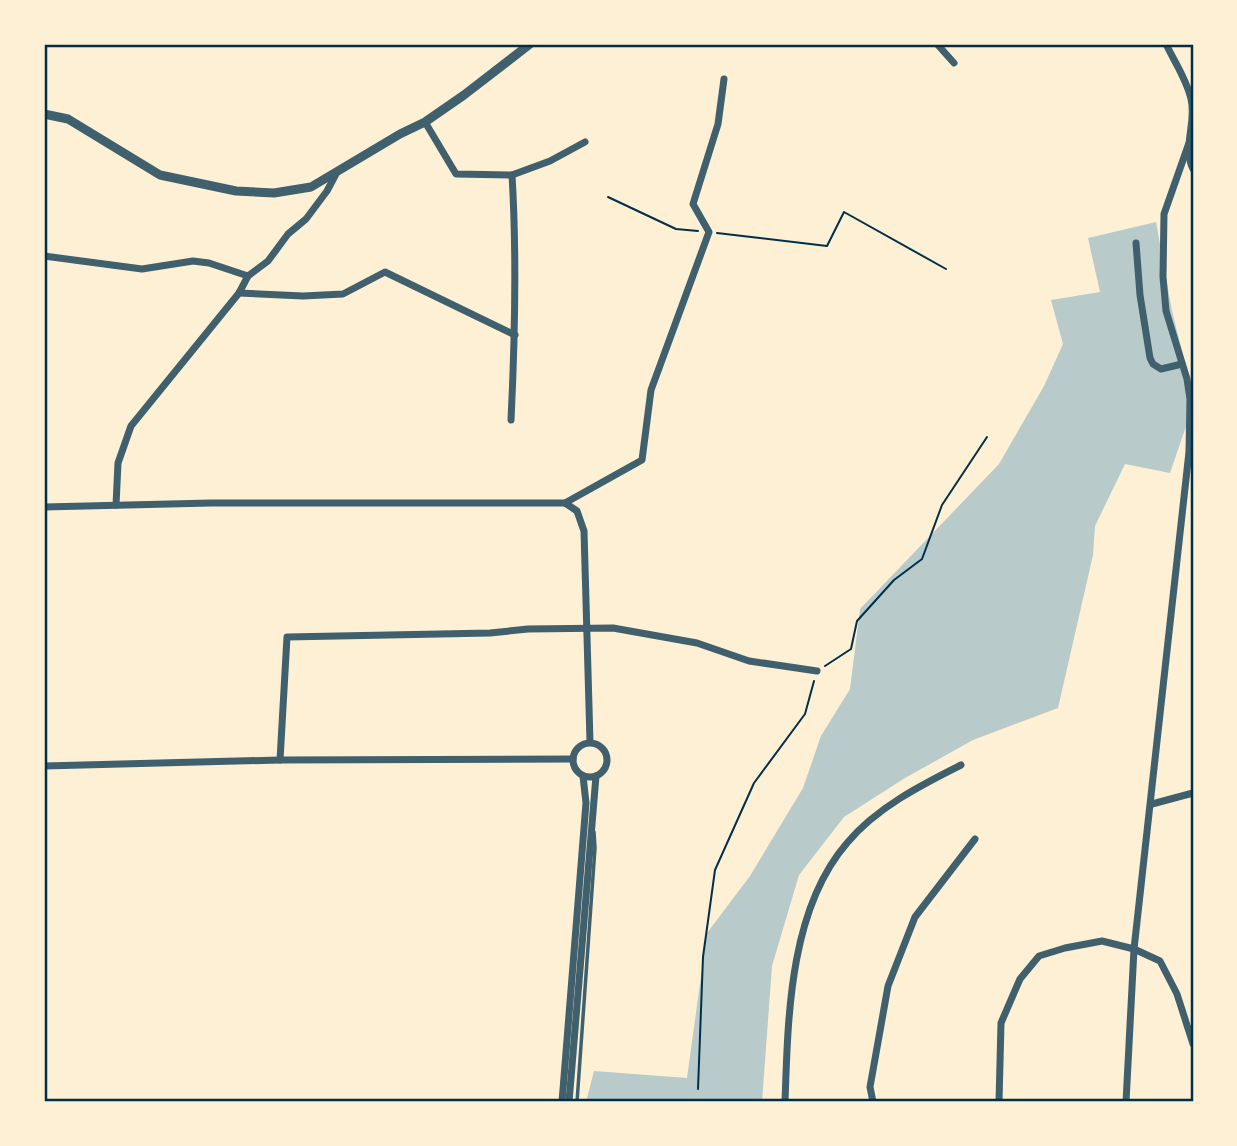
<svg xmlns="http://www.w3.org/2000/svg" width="1237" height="1146" font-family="'Fira Sans',sans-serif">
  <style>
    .green { fill: #b9caca }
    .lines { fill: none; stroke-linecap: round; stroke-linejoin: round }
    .path { stroke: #003049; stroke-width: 2 }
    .service { stroke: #3f606c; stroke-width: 3.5 }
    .minor { stroke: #3f606c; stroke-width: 7 }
    .tertiary { stroke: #3f606c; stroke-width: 9 }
    .neatline { fill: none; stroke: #003049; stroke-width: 2.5 }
  </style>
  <rect width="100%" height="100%" fill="#fdf0d5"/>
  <path class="green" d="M 1156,222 L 1172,311 L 1193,395 L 1193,406 L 1170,473 L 1125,464 L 1095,526 L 1093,555 L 1058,708 L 973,740 L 905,778 L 844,817 L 799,875 L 772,966 L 762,1102 L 586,1102 L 594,1071 L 687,1078 L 707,933 L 750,876 L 803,788 L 821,736 L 850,689 L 860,609 L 999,464 L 1044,386 L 1063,344 L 1051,300 L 1100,292 L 1088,238 Z"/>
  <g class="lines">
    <g class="path">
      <path d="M 608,197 L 676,229 L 698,231"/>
      <path d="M 717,233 L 827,246 L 844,212 L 946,269"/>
      <path d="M 825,666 L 851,649 L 857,621 L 894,580 L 922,559 L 942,505 L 987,437"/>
      <path d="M 698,1089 L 703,957 L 715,870 L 754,783 L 805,714 L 814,681"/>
    </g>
    <path class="service" d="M 577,1102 L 595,848 L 594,832"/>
    <g class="minor">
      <path d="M 937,44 L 954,63"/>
      <path d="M 1166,44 C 1174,61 1187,80 1191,99 C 1197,121 1182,147 1193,169"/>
      <path d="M 425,122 L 456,174 L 512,175 L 550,161 L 585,142"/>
      <path d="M 1136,243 L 1140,295 L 1150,358 L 1153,364 L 1161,369 L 1182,364"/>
      <path d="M 44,256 L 142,269 L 193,261 L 209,263 L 248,276"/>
      <path d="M 239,293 L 303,296 L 343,294 L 385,272 L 515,335"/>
      <path d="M 511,420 C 515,338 517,257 512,175"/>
      <path d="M 565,503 L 642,460 L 651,390 L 709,232 L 693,204 L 718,124 L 724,79"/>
      <path d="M 116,505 L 118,463 L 131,426 L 239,293 L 248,276 L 268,261 L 288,234 L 306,219 L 327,191 L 337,172"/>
      <path d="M 44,507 L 211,503 L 565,503 L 577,511 L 584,531 L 590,742"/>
      <circle cx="590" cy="760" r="17"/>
      <path d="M 280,760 L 287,637 L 490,633 L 528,629 L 613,628 L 697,643 L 749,661 L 817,671"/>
      <path d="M 44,766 L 280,760 L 573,759"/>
      <path d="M 1152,804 L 1193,793"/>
      <path d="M 562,1102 L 586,803 L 583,776"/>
      <path d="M 569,1102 L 596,776"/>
      <path d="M 785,1102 C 788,1018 789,910 847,843 C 876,808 921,785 961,765"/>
      <path d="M 873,1102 L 870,1087 L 888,986 L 915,917 L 975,839"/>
      <path d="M 999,1102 L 1001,1023 L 1020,979 L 1039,956 L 1065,948 L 1102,941 L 1134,949 L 1160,961 L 1177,994 L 1193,1044"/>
      <path d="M 1126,1102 L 1134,949 L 1189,452 L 1190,399 L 1187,379 L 1166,311 L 1163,277 L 1164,214 L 1189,143"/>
    </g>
    <path class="tertiary" d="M 44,114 L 68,119 L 160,175 L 236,191 L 274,193 L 311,187 L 400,134 L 425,122 L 464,95 L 530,44"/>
  </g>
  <rect width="1237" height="1146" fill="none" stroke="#fdf0d5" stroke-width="91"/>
  <rect x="46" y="46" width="1146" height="1054" class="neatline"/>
</svg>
